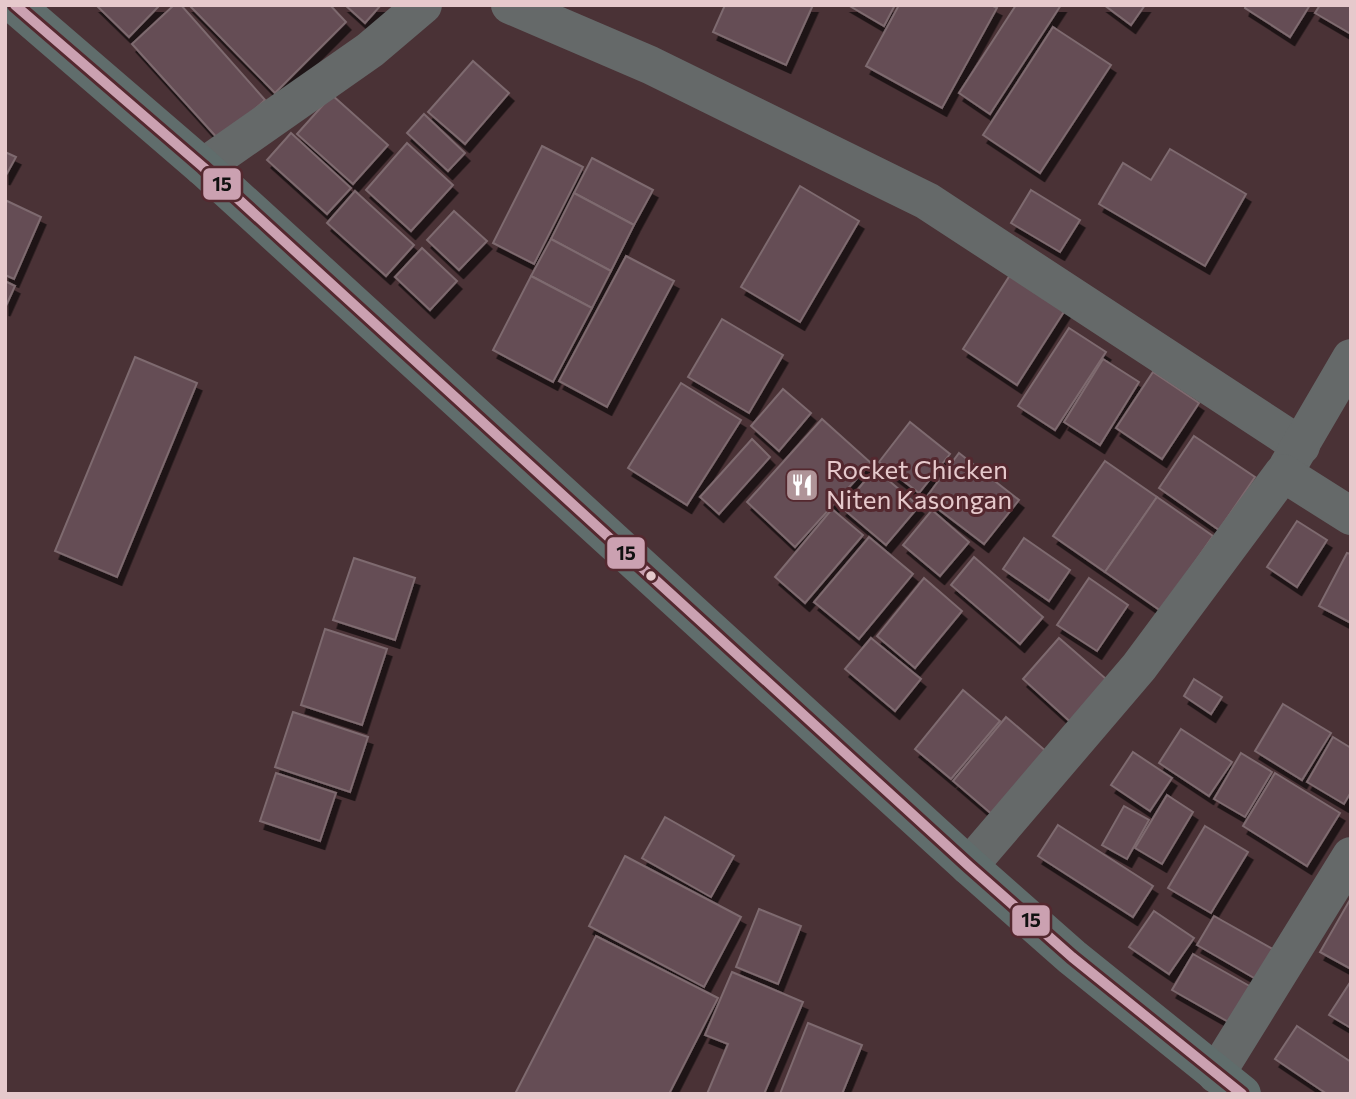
<svg xmlns="http://www.w3.org/2000/svg" width="1356" height="1099" font-family="Commissioner,sans-serif">
  <style>
    .building { fill: #654e55; stroke: #7e6a6f; stroke-width: 2; filter: url(#shadow) }
    .lines { fill: none; stroke-linecap: round; stroke-linejoin: round }
    .minor { stroke: #656969; stroke-width: 38 }
    .primary { stroke: #606d6c; stroke-width: 38 }
    .bus-1-casing { stroke: #54282f; stroke-width: 16 }
    .bus-1 { stroke: #cba1b1; stroke-width: 10 }
    .bus-dot { fill: #e6c9cc; stroke: #54282f; stroke-width: 2.5 }
    .labels { text-anchor: middle; stroke-width: 6; stroke-linejoin: round; paint-order: stroke }
    .poi-label { font-size: 26px; fill: #e6c9cc; stroke: #54282f; text-anchor: start }
    .line-badge { stroke: #54282f; stroke-width: 2.5 }
    .pale-badge-label { font-size: 19px; text-anchor: middle; font-weight: bold; fill: #111 }
  </style>
  <defs>
    <filter id="shadow"><feDropShadow dx="4.5" dy="8" stdDeviation="0" flood-color="#0009"/></filter>
  </defs>
  <rect width="100%" height="100%" fill="#4a3236"/>
  <g class="building">
    <path d="M 96,5 L 160,5 L 129,37 Z"/>
    <path d="M 174,5 L 181,5 L 265,100 L 220,141 L 132,44 Z"/>
    <path d="M 189,5 L 330,5 L 346,22 L 275,93 Z"/>
    <path d="M 345,5 L 381,5 L 365,23 Z"/>
    <path d="M 725,5 L 813,5 L 786,65 L 713,32 Z"/>
    <path d="M 848,5 L 895,5 L 884,26 Z"/>
    <path d="M 899,5 L 991,5 L 997,8 L 942,108 L 866,66 Z"/>
    <path d="M 1016,5 L 1061,5 L 990,114 L 959,93 Z"/>
    <path d="M 1104,5 L 1145,5 L 1131,25 Z"/>
    <path d="M 1246,5 L 1310,5 L 1290,37 L 1245,8 Z"/>
    <path d="M 1320,5 L 1351,5 L 1351,34 L 1315,13 Z"/>
    <path d="M 1053,27 L 1111,65 L 1040,173 L 983,135 Z"/>
    <path d="M 473,61 L 509,93 L 465,144 L 428,112 Z"/>
    <path d="M 332,95 L 388,145 L 353,184 L 297,134 Z"/>
    <path d="M 424,114 L 465,153 L 448,171 L 407,133 Z"/>
    <path d="M 291,133 L 351,188 L 327,214 L 267,160 Z"/>
    <path d="M 407,143 L 453,185 L 411,231 L 366,190 Z"/>
    <path d="M 542,146 L 583,167 L 534,264 L 493,243 Z"/>
    <path d="M 1170,149 L 1246,194 L 1205,266 L 1099,204 L 1123,163 L 1151,180 Z"/>
    <path d="M 5,152 L 16,157 L 5,177 Z"/>
    <path d="M 592,158 L 653,190 L 634,225 L 574,193 Z"/>
    <path d="M 800,186 L 859,221 L 800,322 L 741,287 Z"/>
    <path d="M 1031,190 L 1080,220 L 1060,252 L 1011,223 Z"/>
    <path d="M 355,191 L 414,245 L 386,276 L 327,223 Z"/>
    <path d="M 574,193 L 634,225 L 611,271 L 551,239 Z"/>
    <path d="M 5,200 L 41,217 L 14,279 L 5,275 Z"/>
    <path d="M 454,211 L 487,241 L 459,270 L 427,240 Z"/>
    <path d="M 551,239 L 611,271 L 592,308 L 531,276 Z"/>
    <path d="M 422,248 L 457,281 L 430,310 L 395,277 Z"/>
    <path d="M 626,256 L 674,281 L 607,407 L 559,381 Z"/>
    <path d="M 1012,272 L 1067,307 L 1017,385 L 963,349 Z"/>
    <path d="M 531,276 L 592,308 L 553,382 L 493,350 Z"/>
    <path d="M 5,281 L 15,286 L 5,308 Z"/>
    <path d="M 722,319 L 783,355 L 749,413 L 688,377 Z"/>
    <path d="M 1069,328 L 1106,352 L 1055,430 L 1018,406 Z"/>
    <path d="M 135,357 L 197,383 L 117,577 L 55,551 Z"/>
    <path d="M 1103,359 L 1139,382 L 1100,445 L 1064,422 Z"/>
    <path d="M 1153,372 L 1199,403 L 1162,459 L 1116,428 Z"/>
    <path d="M 681,383 L 741,420 L 687,505 L 628,468 Z"/>
    <path d="M 783,389 L 811,413 L 779,451 L 751,426 Z"/>
    <path d="M 822,419 L 871,463 L 795,547 L 747,502 Z"/>
    <path d="M 910,422 L 950,454 L 919,493 L 879,462 Z"/>
    <path d="M 1194,436 L 1255,477 L 1219,530 L 1159,488 Z"/>
    <path d="M 752,439 L 770,457 L 719,514 L 700,497 Z"/>
    <path d="M 959,453 L 1019,500 L 984,544 L 925,499 Z"/>
    <path d="M 1105,461 L 1157,497 L 1105,572 L 1053,536 Z"/>
    <path d="M 875,469 L 919,506 L 886,545 L 842,508 Z"/>
    <path d="M 1157,497 L 1213,536 L 1161,611 L 1105,572 Z"/>
    <path d="M 832,509 L 863,535 L 805,603 L 775,577 Z"/>
    <path d="M 932,510 L 969,542 L 940,576 L 903,545 Z"/>
    <path d="M 1297,521 L 1327,540 L 1297,587 L 1267,567 Z"/>
    <path d="M 869,537 L 913,574 L 859,639 L 814,602 Z"/>
    <path d="M 1024,538 L 1070,570 L 1049,601 L 1003,569 Z"/>
    <path d="M 1347,553 L 1351,554 L 1351,623 L 1319,606 Z"/>
    <path d="M 974,557 L 1043,617 L 1020,644 L 951,585 Z"/>
    <path d="M 354,558 L 415,578 L 395,640 L 333,620 Z"/>
    <path d="M 924,578 L 962,611 L 915,668 L 877,636 Z"/>
    <path d="M 1089,578 L 1128,605 L 1097,651 L 1057,625 Z"/>
    <path d="M 325,629 L 387,649 L 362,725 L 301,705 Z"/>
    <path d="M 871,638 L 921,679 L 895,711 L 845,669 Z"/>
    <path d="M 1059,638 L 1113,685 L 1076,727 L 1023,679 Z"/>
    <path d="M 1194,679 L 1222,697 L 1211,714 L 1184,696 Z"/>
    <path d="M 963,690 L 1000,721 L 951,779 L 915,749 Z"/>
    <path d="M 1283,704 L 1331,733 L 1302,780 L 1255,751 Z"/>
    <path d="M 293,712 L 368,737 L 350,792 L 275,767 Z"/>
    <path d="M 1006,717 L 1047,752 L 994,816 L 953,781 Z"/>
    <path d="M 1181,729 L 1232,762 L 1209,796 L 1159,763 Z"/>
    <path d="M 1333,737 L 1351,748 L 1351,792 L 1344,804 L 1307,782 Z"/>
    <path d="M 1133,752 L 1172,778 L 1150,811 L 1111,785 Z"/>
    <path d="M 1241,753 L 1272,772 L 1245,817 L 1214,799 Z"/>
    <path d="M 276,773 L 336,793 L 320,841 L 260,821 Z"/>
    <path d="M 1275,773 L 1340,813 L 1307,866 L 1243,826 Z"/>
    <path d="M 1167,795 L 1193,812 L 1162,864 L 1135,848 Z"/>
    <path d="M 1124,806 L 1149,820 L 1127,859 L 1102,845 Z"/>
    <path d="M 665,817 L 734,856 L 711,897 L 642,858 Z"/>
    <path d="M 1058,825 L 1153,886 L 1133,917 L 1038,856 Z"/>
    <path d="M 1205,826 L 1248,852 L 1211,913 L 1168,888 Z"/>
    <path d="M 625,856 L 741,917 L 704,987 L 589,926 Z"/>
    <path d="M 1351,898 L 1351,969 L 1320,952 Z"/>
    <path d="M 759,909 L 801,926 L 778,984 L 736,967 Z"/>
    <path d="M 1154,911 L 1194,938 L 1169,974 L 1129,947 Z"/>
    <path d="M 1214,916 L 1278,952 L 1261,982 L 1197,945 Z"/>
    <path d="M 596,936 L 718,998 L 669,1094 L 515,1094 Z"/>
    <path d="M 1193,954 L 1253,988 L 1232,1024 L 1172,990 Z"/>
    <path d="M 732,972 L 803,1002 L 764,1094 L 707,1094 L 728,1044 L 705,1035 Z"/>
    <path d="M 1351,981 L 1351,1028 L 1329,1015 Z"/>
    <path d="M 808,1023 L 862,1045 L 842,1094 L 780,1094 Z"/>
    <path d="M 1297,1026 L 1351,1062 L 1351,1090 L 1348,1094 L 1327,1094 L 1275,1059 Z"/>
  </g>
  <g class="lines">
    <g class="minor">
      <path d="M 510,5 L 650,65 L 927,201 L 1301,446"/>
      <path d="M 203,167 L 370,50 L 423,5"/>
      <path d="M 1288,466 L 1351,358"/>
      <path d="M 969,866 L 1139,667 L 1283,473 L 1351,516"/>
      <path d="M 1216,1074 L 1351,856"/>
    </g>
    <path class="primary" d="M 15,5 L 203,167 L 969,866 L 1072,957 L 1242,1094"/>
    <g class="bus-1-casing">
      <path id="bus-1" d="M 15,5 L 203,167 L 969,866 L 1072,957 L 1242,1094"/>
    </g>
    <use href="#bus-1" class="bus-1"/>
  </g>
  <defs>
    <g id="restaurant-square" transform="scale(1.75)"><rect x="-9" y="-9" width="18" height="18" rx="4" fill="#af9498" stroke="#54282f"/><path d="M-5-6h1v4h1v-4h1v4h1v-4h1v5L-1.5 .5V6h-2V.5L-5-1ZM5-6V6H3V1.5H1.5Q1.5-4 5-6Z" fill="#fff"/></g>
  </defs>
  <g fill-rule="evenodd">
    <use href="#restaurant-square" x="802" y="485"/>
  </g>
  <circle class="bus-dot" cx="651" cy="576" r="6"/>
  <g class="labels">
    <g class="poi-label">
      <text x="826" y="479">Rocket Chicken<tspan x="826" dy="30">Niten Kasongan</tspan></text>
    </g>
  </g>
  <g class="line-badge">
    <rect x="202" y="167" width="40" height="34" rx="7" fill="#cba1b1"/>
    <rect x="606" y="536" width="40" height="34" rx="7" fill="#cba1b1"/>
    <rect x="1011" y="904" width="40" height="33" rx="7" fill="#cba1b1"/>
  </g>
  <g class="pale-badge-label">
    <text x="222" y="191">15</text>
    <text x="626" y="560">15</text>
    <text x="1031" y="927">15</text>
  </g>
  <rect width="1356" height="1099" fill="none" stroke="#e6c9cc" stroke-width="14"/>
</svg>
